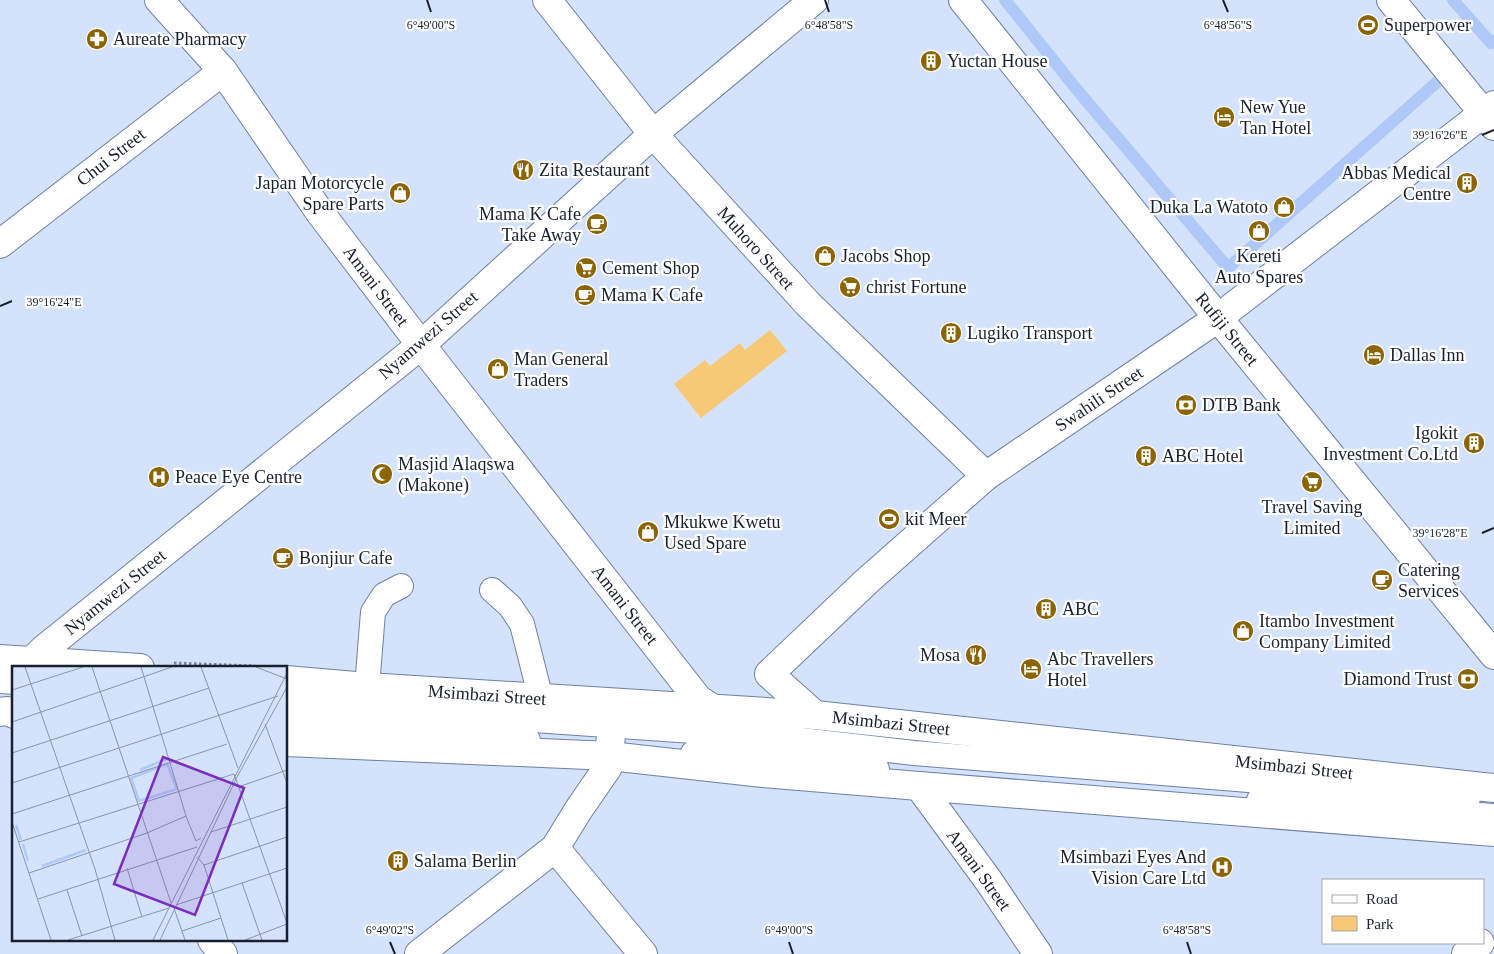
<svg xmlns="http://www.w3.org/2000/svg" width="1494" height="954" font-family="'Times New Roman',serif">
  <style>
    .green { fill: #f7c875 }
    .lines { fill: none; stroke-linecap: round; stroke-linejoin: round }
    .stream { stroke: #aec9f8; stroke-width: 12 }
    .lane-casing { stroke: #6c81a5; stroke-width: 26 }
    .street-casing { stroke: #6c81a5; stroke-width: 30 }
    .secondary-casing { stroke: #6c81a5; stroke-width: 30 }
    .path { stroke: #798598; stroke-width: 3; stroke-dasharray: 2.5 2.5; stroke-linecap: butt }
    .lane { stroke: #fff; stroke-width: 24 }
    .street { stroke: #fff; stroke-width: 28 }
    .secondary { stroke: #fff; stroke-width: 28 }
    .ticks { fill: none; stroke: #18202f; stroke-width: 2 }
    .labels { text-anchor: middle; stroke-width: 4.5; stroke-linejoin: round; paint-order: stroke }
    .poi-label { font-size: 18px; fill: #18202f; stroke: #fff; text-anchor: start }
    .street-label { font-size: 18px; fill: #18202f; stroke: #fff }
    .inset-river { fill: none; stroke: #aec9f8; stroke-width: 2.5 }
    .inset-road { fill: none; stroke: #8995a9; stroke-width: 1 }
    .view { fill: #7b2cbf; fill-opacity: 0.15; stroke: #7b2cbf; stroke-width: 2.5 }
    .inset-edge { fill: none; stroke: #18202f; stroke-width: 2.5 }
    .ticks-label { font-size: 12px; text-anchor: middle; fill: #18202f; stroke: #fff; stroke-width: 4.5; stroke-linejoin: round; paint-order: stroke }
  </style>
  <rect width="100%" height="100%" fill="#d4e3fb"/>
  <path class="green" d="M 770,330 L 787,351 L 701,418 L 674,384 L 705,360 L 710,366 L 740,343 L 745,350 Z"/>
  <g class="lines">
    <g class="stream">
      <path d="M 1005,0 L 1078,91 L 1228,268 L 1445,75 L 1440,68"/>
      <path d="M 1453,0 L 1491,43 L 1494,41"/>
    </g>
    <g class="lane-casing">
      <g id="lane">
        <path d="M 492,590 L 510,606 L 522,624 L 541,699"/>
        <path d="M 0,681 L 14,682"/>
        <path d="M 367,687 L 373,612 L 384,595 L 401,586"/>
        <path d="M 286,703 L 766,736 L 914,753 L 1468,798"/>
        <path d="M 286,720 L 528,740"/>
        <path d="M 693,753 L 877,769"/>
        <path d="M 1259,800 L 1494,816"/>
      </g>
    </g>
    <g class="street-casing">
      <g id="street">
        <path d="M 159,0 L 223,71 L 321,214 L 421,345 L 698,699 L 712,708 L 712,767"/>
        <path d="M 547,0 L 653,134 L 808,304 L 986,476"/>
        <path d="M 963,0 L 1218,318 L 1494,655"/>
        <path d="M 1391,0 L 1494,126"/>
        <path d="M 0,244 L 223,71"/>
        <path d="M 33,660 L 43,650 L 421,345 L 653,134 L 814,0"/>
        <path d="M 919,786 L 988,880 L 1038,954"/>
        <path d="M 555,848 L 643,954"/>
        <path d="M 212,940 L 223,954"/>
        <path d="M 419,954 L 555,848 L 579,809 L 608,767 L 614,704"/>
        <path d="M 1466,954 L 1480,943"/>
      </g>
    </g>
    <g class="secondary-casing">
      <g id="secondary">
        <path d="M 0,659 L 140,668"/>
        <path d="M 286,680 L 367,687 L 815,715 L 1494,788"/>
        <path d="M 0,712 L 7,711 L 14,714"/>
        <path d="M 815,715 L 769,674 L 867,581 L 986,476 L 1218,318 L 1494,105"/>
        <path d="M 286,742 L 610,756 L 763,773 L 919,786 L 1494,832"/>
      </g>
    </g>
    <path class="path" d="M 174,663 L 255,666"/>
    <use href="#lane" class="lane"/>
    <use href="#street" class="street"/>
    <use href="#secondary" class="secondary"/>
  </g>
  <path class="ticks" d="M 427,0 L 431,12M 825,0 L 829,12M 1223,0 L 1228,12M 1482,135 L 1494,130M 0,306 L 12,301M 1482,533 L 1494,528M 390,942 L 395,954M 789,942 L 793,954M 1187,942 L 1191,954"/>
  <defs>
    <g id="stadium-disc" transform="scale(1.125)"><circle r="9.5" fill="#8b6404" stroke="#fff"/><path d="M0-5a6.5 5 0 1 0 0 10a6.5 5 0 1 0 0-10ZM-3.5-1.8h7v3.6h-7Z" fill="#fff"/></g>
    <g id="pharmacy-disc" transform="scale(1.125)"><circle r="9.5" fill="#8b6404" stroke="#fff"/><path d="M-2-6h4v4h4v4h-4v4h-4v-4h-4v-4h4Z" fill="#fff"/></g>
    <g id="building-disc" transform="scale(1.125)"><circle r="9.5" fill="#8b6404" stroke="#fff"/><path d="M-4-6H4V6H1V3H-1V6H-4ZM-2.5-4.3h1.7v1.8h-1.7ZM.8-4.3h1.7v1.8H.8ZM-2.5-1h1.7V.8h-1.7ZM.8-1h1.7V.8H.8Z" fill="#fff"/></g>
    <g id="hotel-disc" transform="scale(1.125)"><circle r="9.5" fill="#8b6404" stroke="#fff"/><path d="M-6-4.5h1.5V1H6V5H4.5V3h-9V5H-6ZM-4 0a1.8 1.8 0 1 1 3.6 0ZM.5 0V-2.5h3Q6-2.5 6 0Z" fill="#fff"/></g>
    <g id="restaurant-disc" transform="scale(1.125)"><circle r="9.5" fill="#8b6404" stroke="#fff"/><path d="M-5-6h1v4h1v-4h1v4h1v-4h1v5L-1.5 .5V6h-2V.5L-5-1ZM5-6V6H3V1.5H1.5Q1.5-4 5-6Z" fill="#fff"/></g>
    <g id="shop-disc" transform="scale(1.125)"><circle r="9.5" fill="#8b6404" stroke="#fff"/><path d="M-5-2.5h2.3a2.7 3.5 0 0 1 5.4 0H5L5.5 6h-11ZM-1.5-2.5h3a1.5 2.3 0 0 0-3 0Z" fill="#fff"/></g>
    <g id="cafe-disc" transform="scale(1.125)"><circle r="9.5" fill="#8b6404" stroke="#fff"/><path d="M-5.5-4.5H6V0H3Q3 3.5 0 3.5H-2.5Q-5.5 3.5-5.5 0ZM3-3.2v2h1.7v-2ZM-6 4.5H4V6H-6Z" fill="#fff"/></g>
    <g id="supermarket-disc" transform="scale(1.125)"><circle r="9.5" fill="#8b6404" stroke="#fff"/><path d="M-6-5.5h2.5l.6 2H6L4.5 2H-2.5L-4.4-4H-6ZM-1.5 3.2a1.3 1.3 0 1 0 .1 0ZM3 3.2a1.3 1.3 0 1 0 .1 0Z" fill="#fff"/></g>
    <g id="bank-disc" transform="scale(1.125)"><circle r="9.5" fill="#8b6404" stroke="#fff"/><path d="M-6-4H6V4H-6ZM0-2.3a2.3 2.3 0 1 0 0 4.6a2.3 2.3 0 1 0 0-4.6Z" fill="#fff"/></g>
    <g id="mosque-disc" transform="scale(1.125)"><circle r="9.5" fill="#8b6404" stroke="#fff"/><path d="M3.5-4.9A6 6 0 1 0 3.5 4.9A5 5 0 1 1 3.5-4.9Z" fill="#fff"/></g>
    <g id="hospital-disc" transform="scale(1.125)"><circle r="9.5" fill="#8b6404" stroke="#fff"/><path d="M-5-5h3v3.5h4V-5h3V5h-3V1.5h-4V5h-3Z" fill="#fff"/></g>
  </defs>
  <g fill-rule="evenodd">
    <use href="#stadium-disc" x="1368" y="25"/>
    <use href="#pharmacy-disc" x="97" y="39"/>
    <use href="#building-disc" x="931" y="61"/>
    <use href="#hotel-disc" x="1224" y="117"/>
    <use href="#restaurant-disc" x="523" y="170"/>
    <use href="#building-disc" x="1467" y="183"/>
    <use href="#shop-disc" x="400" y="193"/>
    <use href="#shop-disc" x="1284" y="207"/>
    <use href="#cafe-disc" x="597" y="224"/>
    <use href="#shop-disc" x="1259" y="231"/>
    <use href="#shop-disc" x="825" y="256"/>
    <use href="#supermarket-disc" x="586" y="268"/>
    <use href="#supermarket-disc" x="850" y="287"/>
    <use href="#cafe-disc" x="585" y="295"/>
    <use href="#building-disc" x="951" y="333"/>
    <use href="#hotel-disc" x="1374" y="355"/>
    <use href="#shop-disc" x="498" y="369"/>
    <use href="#bank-disc" x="1186" y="405"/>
    <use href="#building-disc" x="1474" y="443"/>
    <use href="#building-disc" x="1146" y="456"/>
    <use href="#mosque-disc" x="382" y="474"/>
    <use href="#hospital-disc" x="159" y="477"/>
    <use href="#supermarket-disc" x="1312" y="482"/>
    <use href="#stadium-disc" x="889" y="519"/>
    <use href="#shop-disc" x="648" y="532"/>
    <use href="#cafe-disc" x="283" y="558"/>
    <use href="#cafe-disc" x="1382" y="580"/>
    <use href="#building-disc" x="1046" y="609"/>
    <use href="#shop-disc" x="1243" y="631"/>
    <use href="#restaurant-disc" x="976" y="655"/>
    <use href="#hotel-disc" x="1031" y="669"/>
    <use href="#bank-disc" x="1468" y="679"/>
    <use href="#building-disc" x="398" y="861"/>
    <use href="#hospital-disc" x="1222" y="867"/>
  </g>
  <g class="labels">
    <g class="poi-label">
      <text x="1384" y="31">Superpower</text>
      <text x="113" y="45">Aureate Pharmacy</text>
      <text x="947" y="67">Yuctan House</text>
      <text x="1240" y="113">New Yue<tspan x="1240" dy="21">Tan Hotel</tspan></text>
      <text x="539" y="176">Zita Restaurant</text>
      <text x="1451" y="179" text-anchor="end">Abbas Medical<tspan x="1451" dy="21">Centre</tspan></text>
      <text x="384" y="189" text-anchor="end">Japan Motorcycle<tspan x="384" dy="21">Spare Parts</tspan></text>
      <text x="1268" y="213" text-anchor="end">Duka La Watoto</text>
      <text x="581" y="220" text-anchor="end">Mama K Cafe<tspan x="581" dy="21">Take Away</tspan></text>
      <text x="841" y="262">Jacobs Shop</text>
      <text x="1259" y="262" text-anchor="middle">Kereti<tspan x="1259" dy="21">Auto Spares</tspan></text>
      <text x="602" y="274">Cement Shop</text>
      <text x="866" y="293">christ Fortune</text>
      <text x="601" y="301">Mama K Cafe</text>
      <text x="967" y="339">Lugiko Transport</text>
      <text x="1390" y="361">Dallas Inn</text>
      <text x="514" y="365">Man General<tspan x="514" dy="21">Traders</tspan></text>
      <text x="1202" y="411">DTB Bank</text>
      <text x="1458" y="439" text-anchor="end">Igokit<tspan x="1458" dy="21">Investment Co.Ltd</tspan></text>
      <text x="1162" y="462">ABC Hotel</text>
      <text x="398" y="470">Masjid Alaqswa<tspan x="398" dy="21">(Makone)</tspan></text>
      <text x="175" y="483">Peace Eye Centre</text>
      <text x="1312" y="513" text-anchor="middle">Travel Saving<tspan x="1312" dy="21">Limited</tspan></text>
      <text x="905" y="525">kit Meer</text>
      <text x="664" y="528">Mkukwe Kwetu<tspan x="664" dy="21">Used Spare</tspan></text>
      <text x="299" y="564">Bonjiur Cafe</text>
      <text x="1398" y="576">Catering<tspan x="1398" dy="21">Services</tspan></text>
      <text x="1062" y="615">ABC</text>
      <text x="1259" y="627">Itambo Investment<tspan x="1259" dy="21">Company Limited</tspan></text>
      <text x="960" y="661" text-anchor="end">Mosa</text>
      <text x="1047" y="665">Abc Travellers<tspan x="1047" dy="21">Hotel</tspan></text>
      <text x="1452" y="685" text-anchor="end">Diamond Trust</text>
      <text x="1206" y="863" text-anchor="end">Msimbazi Eyes And<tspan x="1206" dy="21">Vision Care Ltd</tspan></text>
      <text x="414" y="867">Salama Berlin</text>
    </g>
    <g class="street-label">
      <text transform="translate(111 157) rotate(-38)" y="6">Chui Street</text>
      <text transform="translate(756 248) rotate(48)" y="6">Muhoro Street</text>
      <text transform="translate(376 286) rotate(53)" y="6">Amani Street</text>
      <text transform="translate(1227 329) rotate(51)" y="6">Rufiji Street</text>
      <text transform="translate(428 335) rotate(-41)" y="6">Nyamwezi Street</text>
      <text transform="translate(1099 399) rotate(-34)" y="6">Swahili Street</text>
      <text transform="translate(115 592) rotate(-39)" y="6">Nyamwezi Street</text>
      <text transform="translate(625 605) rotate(52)" y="6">Amani Street</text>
      <text transform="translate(487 695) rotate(4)" y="6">Msimbazi Street</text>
      <text transform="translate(891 723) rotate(6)" y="6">Msimbazi Street</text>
      <text transform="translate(1294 767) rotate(6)" y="6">Msimbazi Street</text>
      <text transform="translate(979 870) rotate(54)" y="6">Amani Street</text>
    </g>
  </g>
  <g transform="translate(12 666)">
    <rect width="275" height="275" fill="#d4e3fb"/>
    <path class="inset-river" d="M 155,98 L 165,123 L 127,135 L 119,112 ZM 128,104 L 154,93M 4,159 L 9,174M 11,178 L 16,195M 30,200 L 74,184"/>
    <path class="inset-road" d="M 13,1 L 83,203 L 103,274M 80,1 L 159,237M 129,1 L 174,150 L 184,175 L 189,172M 189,1 L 226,102M 244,1 L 275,13M 0,24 L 71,1M 0,56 L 160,1M 253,58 L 275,117M 0,87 L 197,22M 0,117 L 266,30M 229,120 L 275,104M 0,148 L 215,78M 0,156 L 39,274M 199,166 L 275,141M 7,176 L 222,108 L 275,257M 185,191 L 192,199 L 216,274M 192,199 L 275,171M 115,202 L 130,251M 17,207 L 135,167 L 174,150M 230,217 L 250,274M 55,224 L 70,270M 26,233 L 185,181M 164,239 L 275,202M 162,242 L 173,274M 170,265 L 209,252M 56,274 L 157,242M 141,274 L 275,7M 148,274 L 225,111 L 275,21M 233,274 L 275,258"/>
    <path class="view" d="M 151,91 L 232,122 L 183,249 L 102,218 Z"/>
    <rect width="275" height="275" class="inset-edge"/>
  </g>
  <g class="ticks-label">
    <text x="829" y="29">6°48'58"S</text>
    <text x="431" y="29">6°49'00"S</text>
    <text x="1228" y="29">6°48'56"S</text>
    <text x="1440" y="139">39°16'26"E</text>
    <text x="54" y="306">39°16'24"E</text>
    <text x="1440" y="537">39°16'28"E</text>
    <text x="390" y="934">6°49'02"S</text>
    <text x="789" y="934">6°49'00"S</text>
    <text x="1187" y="934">6°48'58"S</text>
  </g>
  <rect x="1322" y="879" width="162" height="65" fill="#ffffff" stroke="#a3a6ac"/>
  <rect x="1332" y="895" width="25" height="8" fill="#ffffff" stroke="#a3a6ac"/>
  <text x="1366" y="904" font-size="15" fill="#18202f">Road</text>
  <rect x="1332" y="916" width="25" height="15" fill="#f7c875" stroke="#a3a6ac"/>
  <text x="1366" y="929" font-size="15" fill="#18202f">Park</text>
</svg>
